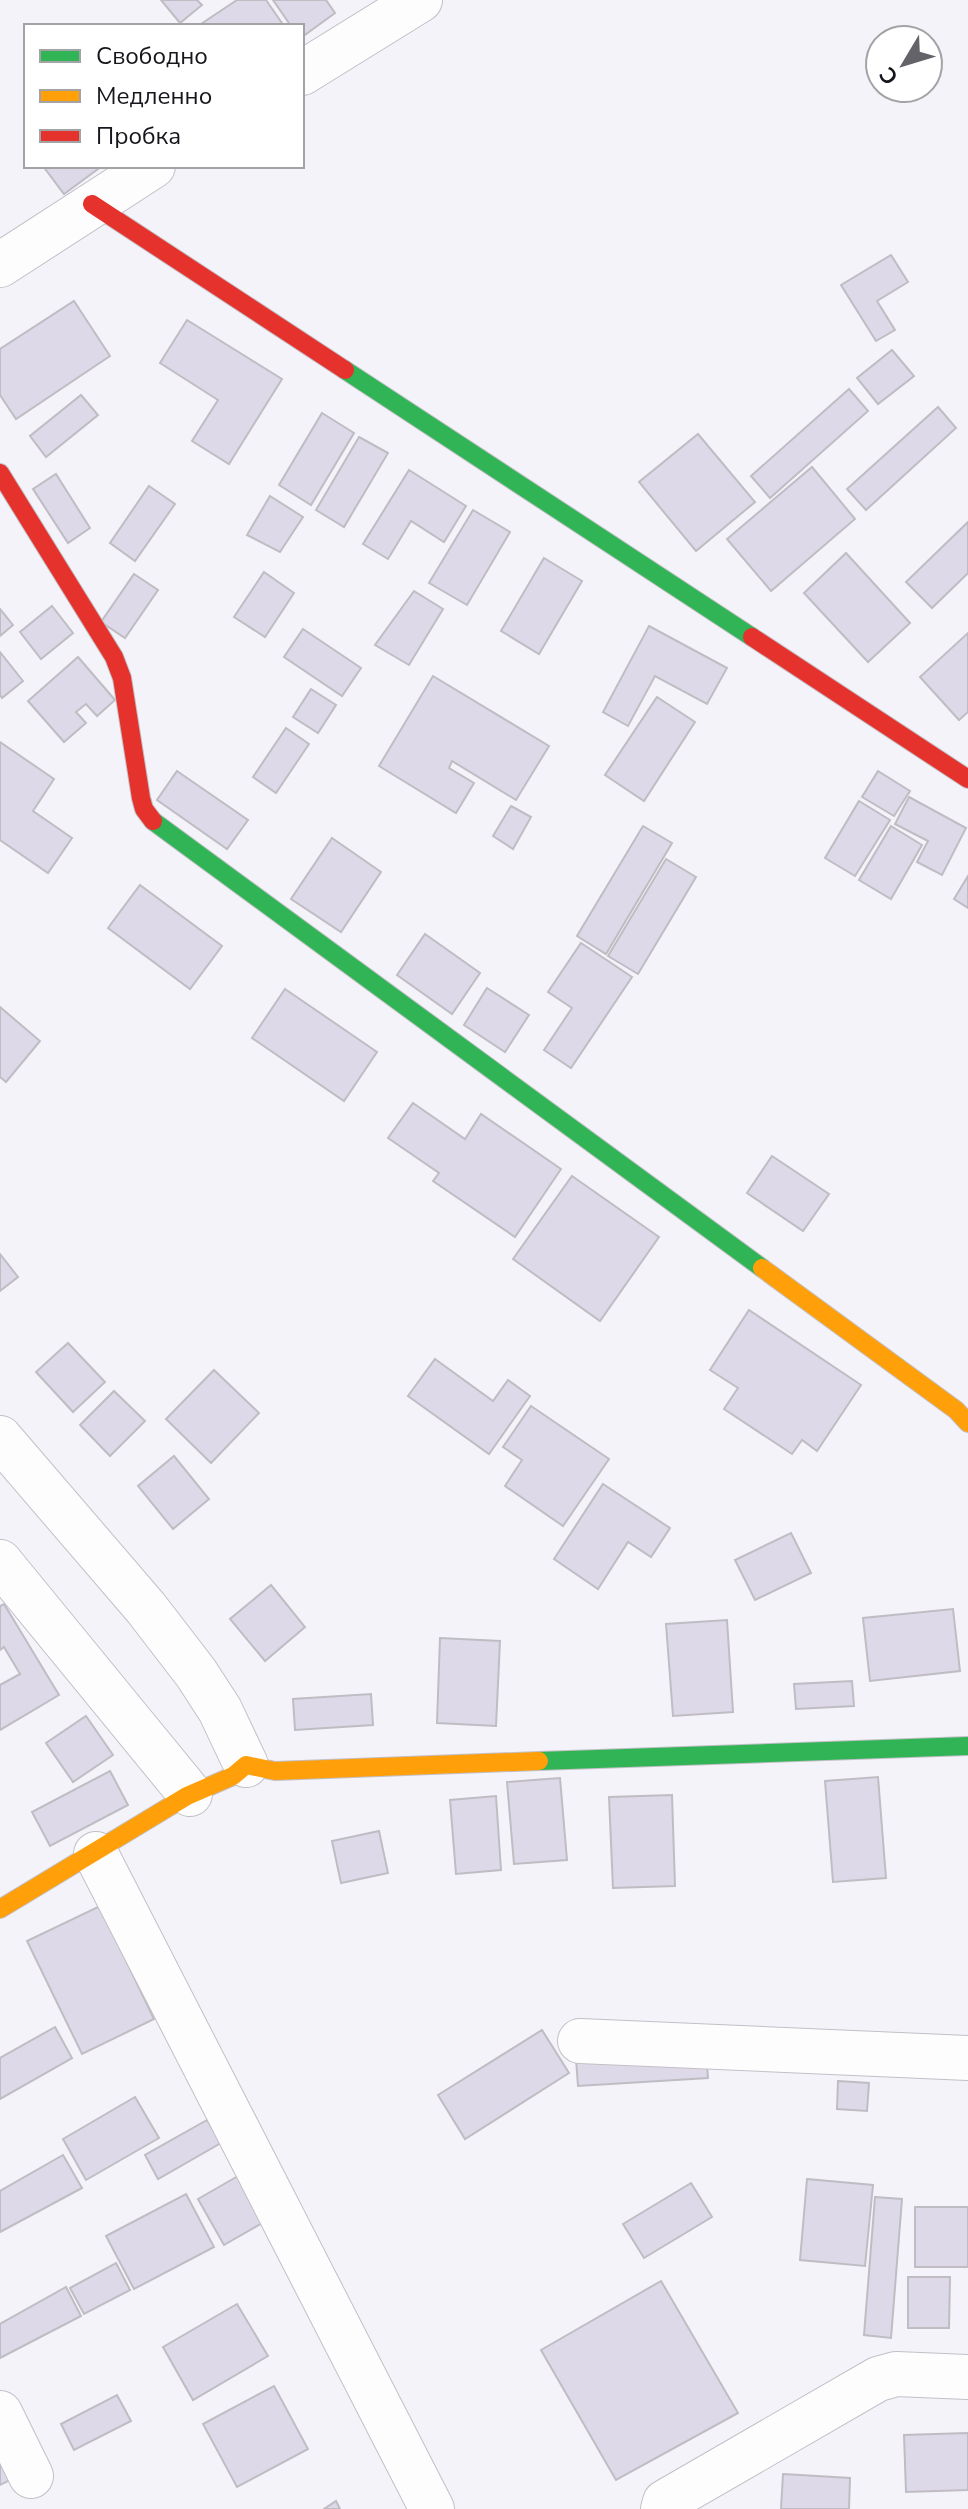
<svg xmlns="http://www.w3.org/2000/svg" width="968" height="2509" font-family="'Nunito Sans',sans-serif">
  <style>
    .building { fill: #ded9e8; stroke: #bfbdc3; stroke-width: 2 }
    .lines { fill: none; stroke-linecap: round; stroke-linejoin: round }
    .street-casing { stroke: #c2c0c6; stroke-width: 46 }
    .fast-casing { stroke: #c2c0c6; stroke-width: 20 }
    .slow-casing { stroke: #c2c0c6; stroke-width: 20 }
    .jam-casing { stroke: #c2c0c6; stroke-width: 20 }
    .street { stroke: #fefdfe; stroke-width: 44 }
    .fast { stroke: #30b455; stroke-width: 18 }
    .slow { stroke: #ff9f0a; stroke-width: 18 }
    .jam { stroke: #e5322d; stroke-width: 18 }
  </style>
  <rect width="100%" height="100%" fill="#f5f3fa"/>
  <g class="building">
    <path d="M 161,0 L 197,0 L 202,5 L 180,23 Z"/>
    <path d="M 237,0 L 266,0 L 284,26 L 198,26 Z"/>
    <path d="M 273,0 L 326,0 L 335,13 L 302,37 L 302,26 L 291,26 Z"/>
    <path d="M 43,166 L 102,166 L 64,194 Z"/>
    <path d="M 891,255 L 908,282 L 877,301 L 895,330 L 876,341 L 841,285 Z"/>
    <path d="M 74,301 L 110,356 L 16,419 L 0,395 L 0,349 Z"/>
    <path d="M 187,320 L 282,379 L 229,464 L 192,441 L 218,400 L 160,363 Z"/>
    <path d="M 892,350 L 914,376 L 878,404 L 857,378 Z"/>
    <path d="M 849,389 L 868,411 L 770,498 L 751,476 Z"/>
    <path d="M 81,395 L 98,415 L 46,457 L 30,436 Z"/>
    <path d="M 938,407 L 956,428 L 866,510 L 847,489 Z"/>
    <path d="M 322,413 L 354,433 L 311,505 L 279,485 Z"/>
    <path d="M 698,434 L 755,502 L 696,551 L 639,482 Z"/>
    <path d="M 359,437 L 388,453 L 344,527 L 316,510 Z"/>
    <path d="M 812,467 L 855,519 L 771,591 L 727,539 Z"/>
    <path d="M 409,470 L 466,506 L 444,542 L 411,521 L 388,559 L 363,544 Z"/>
    <path d="M 56,474 L 90,528 L 68,543 L 33,489 Z"/>
    <path d="M 149,486 L 175,504 L 135,561 L 110,543 Z"/>
    <path d="M 270,496 L 303,517 L 280,552 L 247,535 Z"/>
    <path d="M 473,510 L 510,532 L 467,605 L 429,583 Z"/>
    <path d="M 968,522 L 968,573 L 932,608 L 906,582 Z"/>
    <path d="M 846,553 L 910,623 L 868,662 L 804,593 Z"/>
    <path d="M 544,558 L 582,581 L 539,654 L 501,631 Z"/>
    <path d="M 264,572 L 294,593 L 265,637 L 234,617 Z"/>
    <path d="M 134,574 L 158,590 L 125,638 L 101,622 Z"/>
    <path d="M 414,591 L 443,609 L 409,665 L 375,645 Z"/>
    <path d="M 52,606 L 73,633 L 41,659 L 20,632 Z"/>
    <path d="M 0,609 L 13,625 L 0,636 Z"/>
    <path d="M 649,626 L 727,668 L 707,704 L 655,676 L 628,726 L 603,712 Z"/>
    <path d="M 303,629 L 361,668 L 342,696 L 284,657 Z"/>
    <path d="M 968,633 L 968,712 L 959,720 L 920,677 Z"/>
    <path d="M 0,652 L 23,681 L 2,698 L 0,695 Z"/>
    <path d="M 78,657 L 115,700 L 97,716 L 86,704 L 76,712 L 86,723 L 64,742 L 28,701 Z"/>
    <path d="M 433,676 L 549,746 L 516,800 L 452,761 L 449,768 L 474,783 L 456,813 L 379,766 Z"/>
    <path d="M 311,689 L 336,705 L 318,733 L 293,717 Z"/>
    <path d="M 657,697 L 695,722 L 644,801 L 605,775 Z"/>
    <path d="M 286,728 L 309,744 L 276,793 L 253,777 Z"/>
    <path d="M 0,742 L 54,779 L 33,811 L 72,838 L 48,873 L 0,840 Z"/>
    <path d="M 177,771 L 248,820 L 227,849 L 157,800 Z"/>
    <path d="M 878,771 L 910,791 L 894,816 L 862,797 Z"/>
    <path d="M 909,797 L 966,828 L 942,875 L 917,862 L 928,841 L 895,824 Z"/>
    <path d="M 859,801 L 890,820 L 855,876 L 825,858 Z"/>
    <path d="M 511,806 L 531,817 L 513,849 L 493,836 Z"/>
    <path d="M 643,826 L 672,843 L 606,954 L 577,936 Z"/>
    <path d="M 891,826 L 922,845 L 891,899 L 859,880 Z"/>
    <path d="M 332,838 L 381,872 L 341,932 L 291,899 Z"/>
    <path d="M 666,859 L 696,877 L 638,974 L 608,956 Z"/>
    <path d="M 968,876 L 968,908 L 954,899 Z"/>
    <path d="M 140,885 L 222,946 L 190,989 L 108,928 Z"/>
    <path d="M 425,934 L 480,973 L 452,1014 L 397,975 Z"/>
    <path d="M 581,943 L 632,977 L 571,1068 L 544,1050 L 572,1008 L 548,992 Z"/>
    <path d="M 487,988 L 529,1015 L 505,1052 L 464,1025 Z"/>
    <path d="M 285,989 L 377,1052 L 344,1101 L 252,1038 Z"/>
    <path d="M 0,1007 L 40,1041 L 6,1082 L 0,1077 Z"/>
    <path d="M 413,1103 L 465,1139 L 481,1114 L 561,1169 L 515,1237 L 433,1181 L 439,1173 L 388,1138 Z"/>
    <path d="M 772,1156 L 829,1194 L 803,1231 L 747,1193 Z"/>
    <path d="M 572,1176 L 659,1237 L 600,1321 L 513,1259 Z"/>
    <path d="M 0,1254 L 18,1277 L 0,1291 Z"/>
    <path d="M 749,1310 L 861,1385 L 817,1451 L 802,1440 L 792,1454 L 724,1409 L 738,1388 L 710,1370 Z"/>
    <path d="M 68,1343 L 105,1382 L 73,1412 L 36,1372 Z"/>
    <path d="M 435,1359 L 493,1401 L 508,1380 L 530,1396 L 489,1454 L 408,1396 Z"/>
    <path d="M 214,1370 L 259,1413 L 211,1463 L 166,1419 Z"/>
    <path d="M 114,1391 L 145,1421 L 110,1456 L 80,1425 Z"/>
    <path d="M 531,1406 L 609,1459 L 563,1526 L 505,1486 L 522,1460 L 503,1447 Z"/>
    <path d="M 174,1456 L 209,1499 L 173,1529 L 138,1486 Z"/>
    <path d="M 603,1484 L 670,1528 L 651,1557 L 628,1542 L 598,1589 L 554,1559 Z"/>
    <path d="M 791,1533 L 811,1573 L 755,1600 L 735,1560 Z"/>
    <path d="M 271,1585 L 305,1627 L 265,1661 L 230,1619 Z"/>
    <path d="M 4,1604 L 59,1695 L 0,1730 L 0,1685 L 20,1674 L 4,1647 L 0,1650 L 0,1606 Z"/>
    <path d="M 953,1609 L 960,1671 L 870,1681 L 863,1618 Z"/>
    <path d="M 727,1620 L 733,1712 L 673,1716 L 666,1624 Z"/>
    <path d="M 440,1638 L 500,1641 L 496,1726 L 437,1723 Z"/>
    <path d="M 852,1681 L 854,1706 L 796,1709 L 794,1684 Z"/>
    <path d="M 371,1694 L 373,1725 L 295,1730 L 293,1699 Z"/>
    <path d="M 86,1716 L 113,1755 L 73,1782 L 46,1743 Z"/>
    <path d="M 110,1771 L 128,1805 L 50,1846 L 32,1812 Z"/>
    <path d="M 878,1777 L 886,1878 L 833,1882 L 825,1781 Z"/>
    <path d="M 560,1778 L 567,1860 L 514,1864 L 507,1782 Z"/>
    <path d="M 672,1795 L 675,1886 L 613,1888 L 609,1797 Z"/>
    <path d="M 496,1796 L 501,1870 L 456,1874 L 450,1800 Z"/>
    <path d="M 379,1831 L 388,1873 L 341,1883 L 332,1841 Z"/>
    <path d="M 100,1906 L 154,2019 L 82,2054 L 27,1941 Z"/>
    <path d="M 55,2027 L 72,2058 L 0,2099 L 0,2058 Z"/>
    <path d="M 542,2030 L 569,2073 L 465,2139 L 438,2095 Z"/>
    <path d="M 706,2052 L 708,2078 L 578,2086 L 576,2059 Z"/>
    <path d="M 838,2081 L 869,2083 L 867,2111 L 837,2109 Z"/>
    <path d="M 135,2097 L 159,2138 L 86,2180 L 63,2139 Z"/>
    <path d="M 207,2120 L 221,2143 L 158,2179 L 145,2155 Z"/>
    <path d="M 63,2155 L 82,2188 L 0,2232 L 0,2191 Z"/>
    <path d="M 238,2176 L 264,2222 L 224,2245 L 198,2199 Z"/>
    <path d="M 807,2179 L 873,2185 L 865,2266 L 800,2260 Z"/>
    <path d="M 691,2183 L 712,2217 L 644,2258 L 623,2224 Z"/>
    <path d="M 186,2194 L 214,2247 L 134,2289 L 106,2236 Z"/>
    <path d="M 875,2197 L 902,2199 L 891,2338 L 864,2335 Z"/>
    <rect x="915" y="2207" width="53" height="60"/>
    <path d="M 116,2263 L 130,2290 L 84,2314 L 70,2288 Z"/>
    <path d="M 908,2277 L 950,2277 L 949,2328 L 908,2328 Z"/>
    <path d="M 661,2281 L 738,2413 L 616,2480 L 541,2350 Z"/>
    <path d="M 66,2287 L 81,2316 L 0,2358 L 0,2324 Z"/>
    <path d="M 237,2304 L 268,2356 L 193,2400 L 163,2347 Z"/>
    <path d="M 274,2386 L 308,2449 L 237,2487 L 203,2424 Z"/>
    <path d="M 117,2395 L 131,2421 L 74,2450 L 61,2424 Z"/>
    <path d="M 968,2433 L 968,2490 L 906,2492 L 904,2435 Z"/>
    <path d="M 0,2435 L 20,2475 L 0,2485 Z"/>
    <path d="M 783,2474 L 850,2478 L 849,2509 L 781,2509 Z"/>
    <path d="M 336,2501 L 340,2509 L 324,2509 Z"/>
  </g>
  <g class="lines">
    <g class="street-casing">
      <g id="street">
        <path d="M 302,73 L 420,0"/>
        <path d="M 0,265 L 153,166"/>
        <path d="M 0,1438 L 146,1608 L 196,1673 L 220,1710 L 246,1765"/>
        <path d="M 0,1562 L 190,1794"/>
        <path d="M 96,1854 L 432,2509"/>
        <path d="M 580,2041 L 968,2058"/>
        <path d="M 0,2413 L 31,2476"/>
        <path d="M 663,2509 L 665,2502 L 878,2379 L 896,2374 L 968,2377"/>
      </g>
    </g>
    <g class="fast-casing">
      <g id="fast">
        <path d="M 345,370 L 752,637"/>
        <path d="M 153,821 L 762,1268"/>
        <path d="M 539,1761 L 968,1746"/>
      </g>
    </g>
    <g class="slow-casing">
      <g id="slow">
        <path d="M 762,1268 L 956,1410 L 968,1423"/>
        <path d="M 0,1909 L 187,1796 L 233,1776 L 246,1765 L 275,1771 L 539,1761"/>
      </g>
    </g>
    <g class="jam-casing">
      <g id="jam">
        <path d="M 92,204 L 345,370"/>
        <path d="M 0,473 L 114,657 L 122,678 L 141,798 L 144,809 L 153,821"/>
        <path d="M 752,637 L 968,779"/>
      </g>
    </g>
    <use href="#street" class="street"/>
    <use href="#fast" class="fast"/>
    <use href="#slow" class="slow"/>
    <use href="#jam" class="jam"/>
  </g>
  <rect x="24" y="24" width="280" height="144" fill="#ffffff" stroke="#a3a2a4" stroke-width="2"/>
  <rect x="40" y="50" width="40" height="12" fill="#30b455" stroke="#a3a2a4" stroke-width="2"/>
  <text x="96" y="64" font-size="24" fill="#18161c">Свободно</text>
  <rect x="40" y="90" width="40" height="12" fill="#ff9f0a" stroke="#a3a2a4" stroke-width="2"/>
  <text x="96" y="104" font-size="24" fill="#18161c">Медленно</text>
  <rect x="40" y="130" width="40" height="12" fill="#e5322d" stroke="#a3a2a4" stroke-width="2"/>
  <text x="96" y="144" font-size="24" fill="#18161c">Пробка</text>
  <g transform="translate(904 64) rotate(232)"><circle r="38" fill="#ffffff" stroke="#a3a2a4" stroke-width="2"/>
  <path d="M0-6L14 30L0 20L-14 30Z" fill="#65636a"/>
  <text y="-12" font-size="22" font-weight="bold" text-anchor="middle" fill="#18161c">С</text>
  </g>
</svg>
